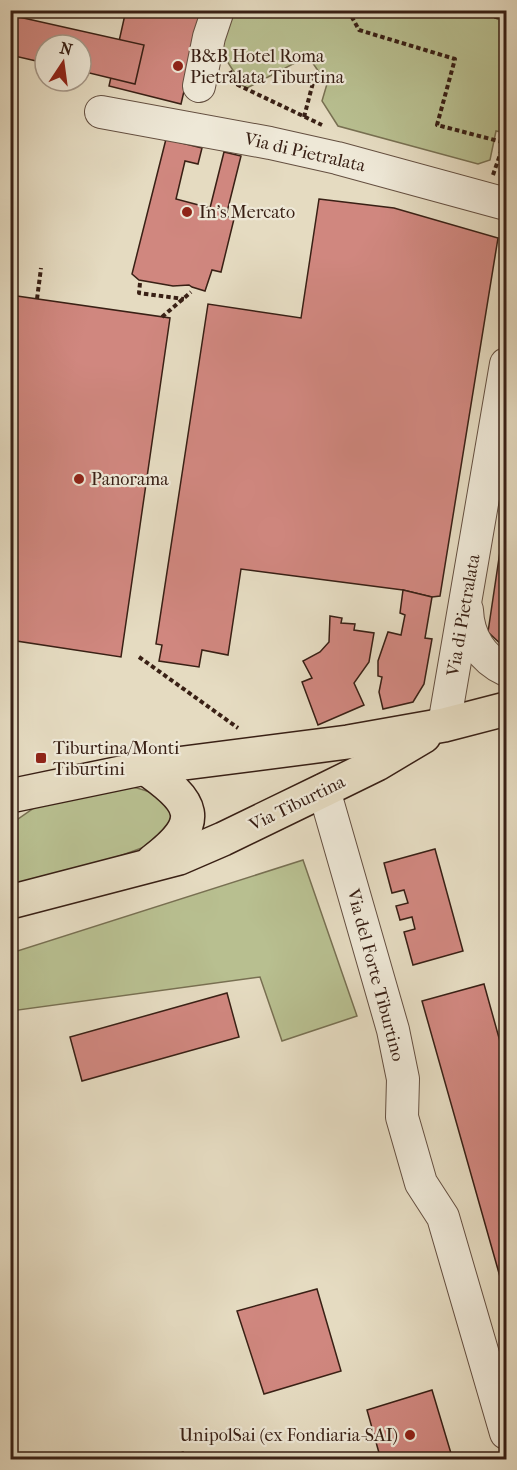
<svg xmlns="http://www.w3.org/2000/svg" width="517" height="1470" font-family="'IM FELL French Canon',serif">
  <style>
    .green { fill: #b8bf90; stroke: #787052; stroke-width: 1.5 }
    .building { fill: #d0877f; stroke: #392015; stroke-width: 1.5 }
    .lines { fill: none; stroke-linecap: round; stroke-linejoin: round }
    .minor-casing { stroke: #644f40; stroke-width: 34 }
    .major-casing { stroke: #392015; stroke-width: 36 }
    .path { stroke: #392015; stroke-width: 4; stroke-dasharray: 4.5 3; stroke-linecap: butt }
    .minor { stroke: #eee8d7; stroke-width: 32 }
    .major { stroke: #e5dbc1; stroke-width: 33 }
    .poi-dot { fill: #8f2418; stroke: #eee8d7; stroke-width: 2 }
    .labels { text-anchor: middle; stroke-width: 4.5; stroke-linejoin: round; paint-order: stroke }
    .poi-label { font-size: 18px; fill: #392015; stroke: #eee8d7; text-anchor: start }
    .street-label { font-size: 18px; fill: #392015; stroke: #eee8d7 }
  </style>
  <rect width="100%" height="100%" fill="#e5dbc1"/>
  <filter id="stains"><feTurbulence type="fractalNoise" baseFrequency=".00333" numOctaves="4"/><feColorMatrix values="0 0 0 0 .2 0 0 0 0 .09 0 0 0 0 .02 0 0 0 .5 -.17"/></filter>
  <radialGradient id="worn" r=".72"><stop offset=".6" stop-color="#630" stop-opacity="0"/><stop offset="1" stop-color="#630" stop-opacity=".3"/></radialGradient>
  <g class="green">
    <path d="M 229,11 L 506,11 L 506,133 L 496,131 L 490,160 L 478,164 L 338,126 L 322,101 L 327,84 L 308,56 L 247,88 L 243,86 L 216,44 Z"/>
    <path d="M 129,786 C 152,792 164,794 173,818 L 158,842 L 79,871 L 11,890 L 11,824 L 34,808 L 54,800 Z"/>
    <path d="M 303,860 L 357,1016 L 282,1041 L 260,977 L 11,1011 L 11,953 Z"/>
  </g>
  <g class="building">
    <path d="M 126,10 L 203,10 L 181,104 L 109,86 Z"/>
    <path d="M 10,15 L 144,45 L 135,84 L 81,71 L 81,45 L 45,45 L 45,63 L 10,55 Z"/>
    <path d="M 166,139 L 202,148 L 198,164 L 185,161 L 176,199 L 210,208 L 224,152 L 241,156 L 226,216 L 234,219 L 221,272 L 212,270 L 205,291 L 192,287 L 189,285 L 173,286 L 139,280 L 132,274 Z"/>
    <path d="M 319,199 L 394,208 L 498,238 L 440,596 L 432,597 L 403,590 L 241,569 L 228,655 L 202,650 L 199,667 L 159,661 L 162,645 L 156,644 L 208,304 L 301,318 Z"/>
    <path d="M 10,295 L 170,318 L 121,657 L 10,640 Z"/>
    <path d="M 506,511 L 506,649 L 488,632 Z"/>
    <path d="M 403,590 L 432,597 L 425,638 L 432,639 L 424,684 L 413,702 L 383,709 L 379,692 L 382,677 L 378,676 L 378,661 L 388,632 L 401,635 L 405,615 L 400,613 Z"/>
    <path d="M 330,616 L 342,618 L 341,623 L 355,624 L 354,630 L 374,633 L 369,662 L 354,683 L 364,705 L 318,725 L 302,682 L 312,678 L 303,661 L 320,652 L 329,642 Z"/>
    <path d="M 435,849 L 463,951 L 413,965 L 404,932 L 415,929 L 412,917 L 400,920 L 396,906 L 408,903 L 404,890 L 392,893 L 384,863 Z"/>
    <path d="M 484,984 L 506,1063 L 506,1298 L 422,1001 Z"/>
    <path d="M 227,993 L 239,1037 L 82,1081 L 70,1037 Z"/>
    <path d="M 317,1289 L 341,1371 L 264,1394 L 237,1311 Z"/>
    <path d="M 432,1390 L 453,1460 L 381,1460 L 367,1410 Z"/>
    <path d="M 183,1452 L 185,1460 L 159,1460 Z"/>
  </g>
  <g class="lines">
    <g class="minor-casing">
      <g id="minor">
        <path d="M 199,86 L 209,37 L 218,10"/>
        <path d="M 101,112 L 270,143 L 337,158 L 506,204"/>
        <path d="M 467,610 C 468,637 482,659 506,670"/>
        <path d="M 444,725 L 506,364"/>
        <path d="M 324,790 L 393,1030 L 403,1079 L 402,1117 L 421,1183 L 443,1217 L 506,1433"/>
      </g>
    </g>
    <g class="major-casing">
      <g id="major">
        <path d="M 145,768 C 194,802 206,821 153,861"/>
        <path d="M 10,796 L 145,768 L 348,742 L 444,725 L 506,709"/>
        <path d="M 10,902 L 179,858 L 223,839 L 324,790 L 377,764 L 424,736"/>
      </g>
    </g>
    <g class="path">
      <path d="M 348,10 L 359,30 L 455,59 L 437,125 L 506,143"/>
      <path d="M 473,10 L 506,20"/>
      <path d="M 230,71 L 238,85 L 322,125"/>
      <path d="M 304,117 L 315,75"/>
      <path d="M 493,175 L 504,143"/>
      <path d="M 140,283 L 139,293 L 184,299"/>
      <path d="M 37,299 L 41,268"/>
      <path d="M 162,317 L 191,292"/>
      <path d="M 139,657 L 238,728"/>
    </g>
    <use href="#minor" class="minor"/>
    <use href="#major" class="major"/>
  </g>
  <g class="poi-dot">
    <circle cx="178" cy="66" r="6"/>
    <circle cx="187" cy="212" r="6"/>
    <circle cx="79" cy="479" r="6"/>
    <rect x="35" y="752" width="12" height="12" rx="3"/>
    <circle cx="410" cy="1435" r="6"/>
  </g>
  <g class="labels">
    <g class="poi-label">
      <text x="190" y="62">B&amp;B Hotel Roma<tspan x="190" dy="21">Pietralata Tiburtina</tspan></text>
      <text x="199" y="218">In's Mercato</text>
      <text x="91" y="485">Panorama</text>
      <text x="53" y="754">Tiburtina/Monti<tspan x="53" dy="21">Tiburtini</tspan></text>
      <text x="398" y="1441" text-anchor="end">UnipolSai (ex Fondiaria-SAI)</text>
    </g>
    <g class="street-label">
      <text transform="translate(305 152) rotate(13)" y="6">Via di Pietralata</text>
      <text transform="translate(463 615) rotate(-80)" y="6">Via di Pietralata</text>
      <text transform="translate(297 803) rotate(-26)" y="6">Via Tiburtina</text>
      <text transform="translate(376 975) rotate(75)" y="6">Via del Forte Tiburtino</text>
    </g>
  </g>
  <rect width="517" height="1470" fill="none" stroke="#e5dbc1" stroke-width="36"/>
  <rect x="12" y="12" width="493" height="1446" fill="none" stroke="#392015" stroke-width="3"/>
  <rect x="18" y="18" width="481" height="1434" fill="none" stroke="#392015" stroke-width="1.5"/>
  <g transform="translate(63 63) rotate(13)"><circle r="28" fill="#eee8d7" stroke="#a69889" stroke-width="1.5"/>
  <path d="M0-4.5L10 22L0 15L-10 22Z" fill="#8f2418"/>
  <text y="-9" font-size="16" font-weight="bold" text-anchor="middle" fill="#392015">N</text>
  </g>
  <rect width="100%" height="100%" filter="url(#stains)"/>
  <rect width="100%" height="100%" fill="url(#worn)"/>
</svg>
